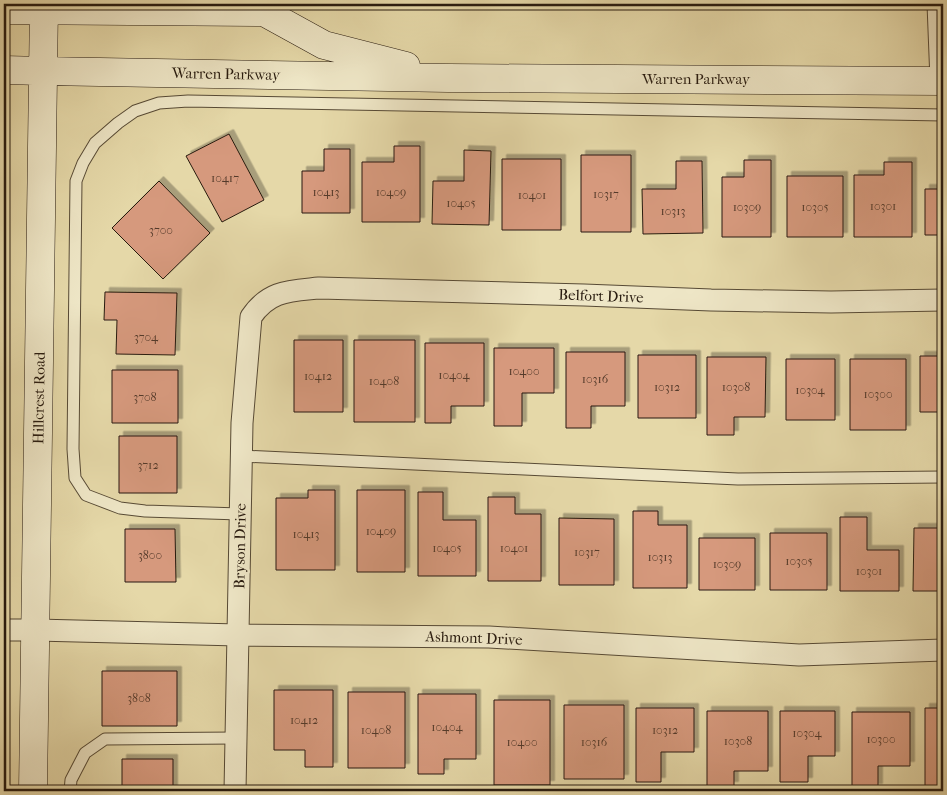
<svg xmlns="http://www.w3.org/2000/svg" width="947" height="795" font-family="'IM FELL French Canon',serif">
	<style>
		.building { fill: #d6997d; stroke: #281b0f; filter: url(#shadow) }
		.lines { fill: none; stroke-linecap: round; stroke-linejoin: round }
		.service-casing { stroke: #574a35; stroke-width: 13 }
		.minor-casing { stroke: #574a35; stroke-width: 23 }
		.secondary-casing { stroke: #281b0f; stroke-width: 29 }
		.service { stroke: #eee6c6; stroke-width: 11 }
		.minor { stroke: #eee6c6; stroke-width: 21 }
		.secondary { stroke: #eee6c6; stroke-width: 28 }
		.labels { text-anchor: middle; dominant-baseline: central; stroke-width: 5; stroke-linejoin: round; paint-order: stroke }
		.number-label { font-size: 12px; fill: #543a2a }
		.street-label { font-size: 15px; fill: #281b0f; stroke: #eee6c6 }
	</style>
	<defs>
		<filter id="shadow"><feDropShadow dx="4.5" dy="-4.5" stdDeviation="0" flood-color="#0004"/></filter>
	</defs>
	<rect width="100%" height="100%" fill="#e5d8a8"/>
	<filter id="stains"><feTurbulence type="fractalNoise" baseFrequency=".004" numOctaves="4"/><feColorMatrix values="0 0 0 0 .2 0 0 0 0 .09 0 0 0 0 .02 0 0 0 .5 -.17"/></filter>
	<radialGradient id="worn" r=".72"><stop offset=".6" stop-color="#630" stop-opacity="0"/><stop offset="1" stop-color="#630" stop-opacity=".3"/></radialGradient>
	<path class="building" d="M229 134 264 200 222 222 186 156Z
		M394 146H420V222H362V162H394Z
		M324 149H350V213H302V171H324Z
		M464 150 491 151 489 225 432 224 433 181H464Z
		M581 155H631V232H581Z
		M502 159H561V230H502Z
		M744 160H771V237H722V177H744Z
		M676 161H702L703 233 643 234 642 189H676Z
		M884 162H912V237H854V175H884Z
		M787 176H843V237H787Z
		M159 181 210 233 163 279 112 228Z
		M925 189H943V235H925Z
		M105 292 177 293 175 355 116 354 117 320H104Z
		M294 340H343V412H294Z
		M354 340H415V422H354Z
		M425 343H484V406H451V423H425Z
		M494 348H554V393H522V426H494Z
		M566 352H625V406H591V428H566Z
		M638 355H696V418H638Z
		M920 356H943V430H938V412H920Z
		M707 357H766L765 417H734V435H707Z
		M786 359H835V420H786Z
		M850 359H906V430H850Z
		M112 370H178V423H112Z
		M119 436H177V493H119Z
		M308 490H335V570H276V498H308Z
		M357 490H405V572H357Z
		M418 492H443V520H476V576H418Z
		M488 497H515V514H541V581H488Z
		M633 511H658V525H687V588H633Z
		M943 514V591H913L914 528H943Z
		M840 517H867V550H899V591H840Z
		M559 518 614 519V585H559Z
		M125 529H175L176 582H125Z
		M770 533H827V590H770Z
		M699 538H755V590H699Z
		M102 671H177V726H102Z
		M274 690H333V767H305V750H274Z
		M348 692H405V768H348Z
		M418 694H476V759H444V774H418Z
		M494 700H550V785H494Z
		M564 705H624V779H564Z
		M636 708H694V752H661V782H636Z
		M925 708H943V787H925Z
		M707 711H768V771H734V786H707Z
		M780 711H835V756H808V782H780Z
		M852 712H910V766H878V788H852Z
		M122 759H173V791H122Z"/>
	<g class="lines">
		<defs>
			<path id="service" d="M933 4 936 81
				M241 456 738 479 943 477
				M240 514 145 511 120 508 86 495 75 478 73 449 76 181 83 163 95 143 118 123 135 111 159 103 188 101 943 115
				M70 791 71 780 85 753 105 739 236 738"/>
			<path id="minor" d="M4 630H36L238 635 489 637 799 655 943 650
				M235 791 242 423 251 317C269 290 290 291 319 288L584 295 711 300 831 302 943 300"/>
			<path id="secondary" d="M4 10 264 12 324 45 406 66
				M4 70 43 71 448 78 943 81
				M33 791 44 4"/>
		</defs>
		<use href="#service" class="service-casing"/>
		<use href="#minor" class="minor-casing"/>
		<use href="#secondary" class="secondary-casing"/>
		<use href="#service" class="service"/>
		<use href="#minor" class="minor"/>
		<use href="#secondary" class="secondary"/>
	</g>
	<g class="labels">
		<g class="number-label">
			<text x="225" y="178">10417</text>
			<text x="326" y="192">10413</text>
			<text x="391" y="192">10409</text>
			<text x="606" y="194">10317</text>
			<text x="532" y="195">10401</text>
			<text x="461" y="203">10405</text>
			<text x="883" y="206">10301</text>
			<text x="747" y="207">10309</text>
			<text x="815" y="207">10305</text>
			<text x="673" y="211">10313</text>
			<text x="161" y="230">3700</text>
			<text x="146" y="337">3704</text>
			<text x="524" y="371">10400</text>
			<text x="454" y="375">10404</text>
			<text x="318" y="376">10412</text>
			<text x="595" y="379">10316</text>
			<text x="384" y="381">10408</text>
			<text x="667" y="387">10312</text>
			<text x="736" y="387">10308</text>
			<text x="810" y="390">10304</text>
			<text x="878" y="394">10300</text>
			<text x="145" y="397">3708</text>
			<text x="148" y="465">3712</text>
			<text x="381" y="531">10409</text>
			<text x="306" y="534">10413</text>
			<text x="447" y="548">10405</text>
			<text x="514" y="548">10401</text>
			<text x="587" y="552">10317</text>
			<text x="150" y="555">3800</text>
			<text x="660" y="557">10313</text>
			<text x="799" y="561">10305</text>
			<text x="727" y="564">10309</text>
			<text x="869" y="571">10301</text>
			<text x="139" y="698">3808</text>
			<text x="304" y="720">10412</text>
			<text x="447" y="727">10404</text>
			<text x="376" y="730">10408</text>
			<text x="665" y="730">10312</text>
			<text x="807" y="733">10304</text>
			<text x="881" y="739">10300</text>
			<text x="738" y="741">10308</text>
			<text x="522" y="742">10400</text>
			<text x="594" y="742">10316</text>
		</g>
		<g class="street-label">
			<text transform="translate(226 74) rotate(1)">Warren Parkway</text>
			<text x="696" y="79">Warren Parkway</text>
			<text transform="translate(601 296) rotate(2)">Belfort Drive</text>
			<text transform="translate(39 398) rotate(-89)">Hillcrest Road</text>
			<text transform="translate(240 546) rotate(-89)">Bryson Drive</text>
			<text transform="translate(474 638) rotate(2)">Ashmont Drive</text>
		</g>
	</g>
	<rect width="947" height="795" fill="none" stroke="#e5d8a8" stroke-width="20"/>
	<rect x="5" y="5" width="937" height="785" fill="none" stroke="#281b0f" stroke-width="2.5"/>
	<rect x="10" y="10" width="927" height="775" fill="none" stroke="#281b0f"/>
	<rect width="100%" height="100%" filter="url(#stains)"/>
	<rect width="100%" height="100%" fill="url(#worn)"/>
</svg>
